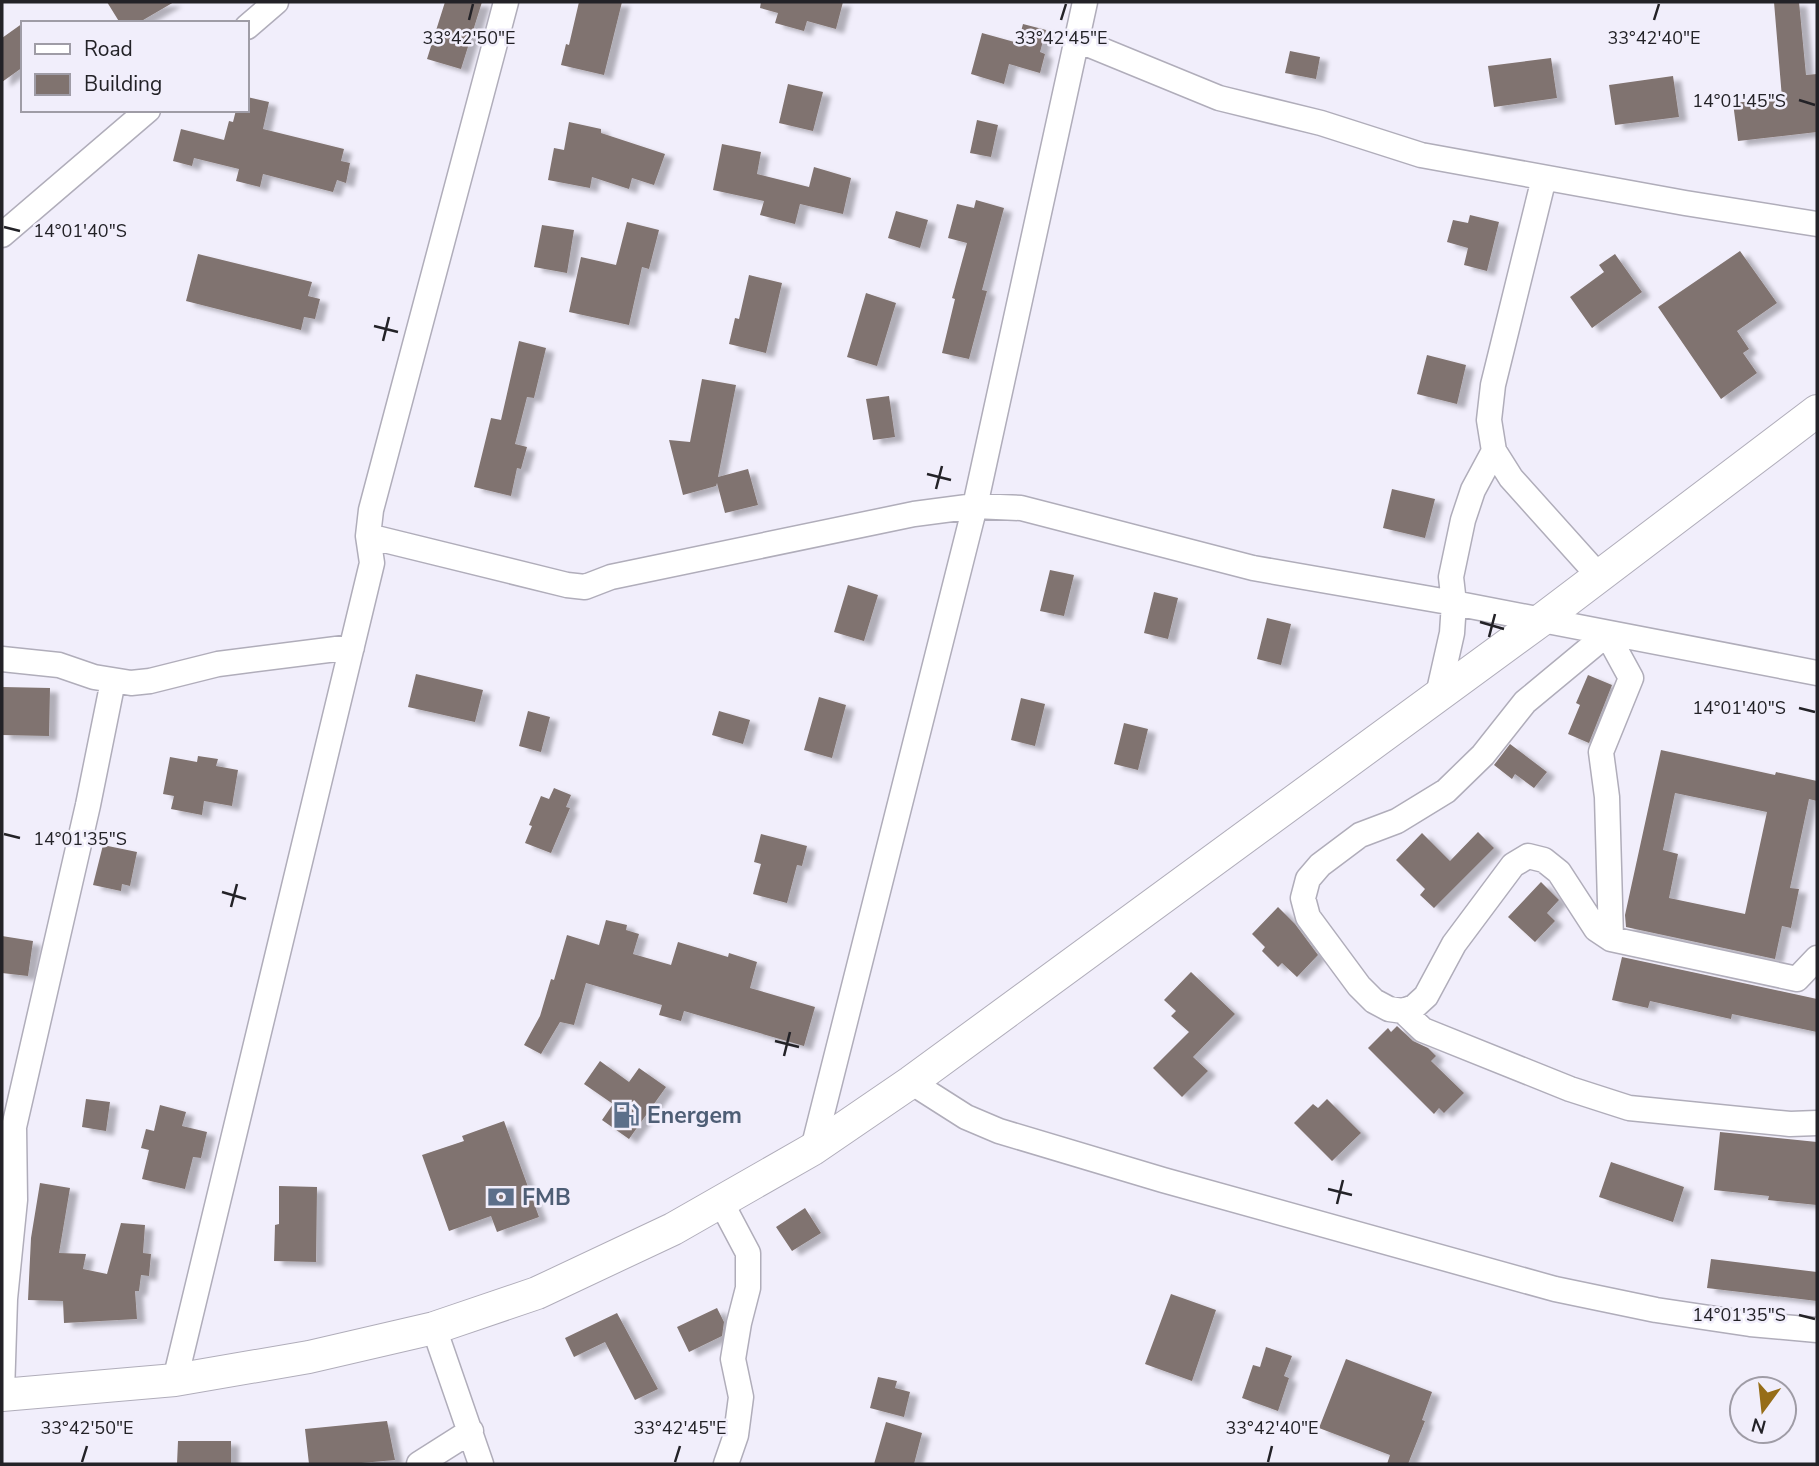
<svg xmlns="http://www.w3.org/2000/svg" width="1819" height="1466" font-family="'Nunito Sans',sans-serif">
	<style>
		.building { fill: #80736f; fill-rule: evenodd; filter: url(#shadow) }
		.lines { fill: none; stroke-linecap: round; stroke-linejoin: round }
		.minor-casing { stroke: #b0adba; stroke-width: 27 }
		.major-casing { stroke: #b0adba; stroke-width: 34 }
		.minor { stroke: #fff; stroke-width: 24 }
		.major { stroke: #fff; stroke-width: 32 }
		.ticks { fill: none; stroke: #232227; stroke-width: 2.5 }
		.labels { text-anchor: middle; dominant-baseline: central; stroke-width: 5; stroke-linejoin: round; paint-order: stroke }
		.service-label { font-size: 23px; font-weight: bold; fill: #4e5e75; stroke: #f1eefb; text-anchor: start }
		.ticks-label { font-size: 18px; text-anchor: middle; fill: #232227; stroke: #f1eefb; stroke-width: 5; stroke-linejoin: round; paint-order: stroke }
	</style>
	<defs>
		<filter id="shadow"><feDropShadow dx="8" dy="4.5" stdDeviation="2" flood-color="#0004"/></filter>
	</defs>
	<rect width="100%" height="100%" fill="#f1eefb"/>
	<path class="building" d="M107 2H174L138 23H120Z
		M445 2H482L461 69 427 59Z
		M579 2H622L604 75 561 65 566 44 569 45Z
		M761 2H843L836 29 807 21 804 31 775 23 778 13 760 8Z
		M1774 2H1799L1806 75 1817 74V132L1738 141 1733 103 1782 98Z
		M23 23V67L2 82V38Z
		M1023 24 1046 30 1040 52 1045 54 1040 73 1009 64 1004 84 971 74 982 33 1018 43Z
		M1290 51 1320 57 1316 79 1285 73Z
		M1551 58 1557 98 1494 107 1488 66Z
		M1673 76 1679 117 1615 125 1609 85Z
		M788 84 823 92 813 131 779 123Z
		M247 97 269 102 263 129 344 149 341 161 350 163 346 183 337 180 333 192 263 174 260 187 236 181 239 169 194 158 192 166 173 161 181 129 224 140 229 121 233 122 236 110H247Z
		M977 120 998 125 991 157 970 153Z
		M569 122 601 129V133L665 154 654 185 632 178 629 189 592 177 590 188 548 180 554 148 564 150Z
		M722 144 761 152 757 174 809 187 814 167 851 178 843 214 800 204 795 224 760 215 764 201 713 190Z
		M976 200 1004 208 982 290 987 291 969 359 942 353 955 299 952 298 967 243 948 238 957 204 974 208Z
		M896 211 928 220 920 248 888 238Z
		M1470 215 1499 222 1487 271 1464 265 1468 248 1447 242 1453 220 1468 223Z
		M627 222 659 230 649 269 642 267 629 325 569 312 581 257 616 265Z
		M542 225 574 230 567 273 534 267Z
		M1740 251 1777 303 1737 331 1749 349 1743 353 1757 373 1721 399 1658 307Z
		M198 254 312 282 308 296 320 299 315 319 304 317 301 330 186 301Z
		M1615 254 1642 292 1592 328 1570 297 1604 272 1599 265Z
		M749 275 782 283 766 353 729 344 735 318 739 319Z
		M866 293 896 303 877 366 847 357Z
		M519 341 546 348 534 398 527 397 515 444 527 447 521 469 517 468 511 496 474 487 491 418 501 420Z
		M1427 355 1466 365 1457 404 1417 394Z
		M702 379 736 385 718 477 748 469 758 505 725 513 717 483 716 486 683 495 669 440 690 442Z
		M889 396 895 437 873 440 866 399Z
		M1392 489 1435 499 1425 538 1383 528Z
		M1050 570 1074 575 1064 616 1040 611Z
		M848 585 878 595 864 641 834 632Z
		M1154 592 1178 598 1168 639 1144 633Z
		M1267 618 1291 624 1281 665 1257 659Z
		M416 674 483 690 475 722 408 707Z
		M1588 675 1612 685 1589 743 1568 734 1580 705 1576 703Z
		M2 687 50 688 49 736 2 735Z
		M819 697 846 705 832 758 804 750Z
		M1021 698 1045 704 1035 746 1011 740Z
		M528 711 550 717 541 752 519 746Z
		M719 711 750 720 743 744 712 735Z
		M1124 723 1148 729 1138 770 1114 764Z
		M1510 744 1547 772 1534 788 1515 774 1512 779 1494 765Z
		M1661 750 1775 775 1776 772 1817 781V801L1809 799 1790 888 1799 889 1791 928 1782 926 1775 959 1626 927 1625 915ZM1675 793 1767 812 1745 914 1669 898 1678 854 1663 850Z
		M198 756 218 759 216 766 238 770 232 806 204 801 202 815 171 809 174 796 163 794 170 757 197 762Z
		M554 788 571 795 566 807 570 808 551 853 525 843 532 826 529 825 541 796 549 799Z
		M1478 832 1494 848 1434 908 1420 895 1425 889 1396 860 1422 833 1450 861Z
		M761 834 807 846 802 866 797 865 787 903 753 894 761 864 754 862Z
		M103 845 137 852 130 886 122 884 121 891 93 885Z
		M1541 882 1559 900 1547 913 1555 921 1535 942 1508 917Z
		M1278 907 1295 924 1318 955 1297 977 1282 963 1278 967 1262 951 1265 947 1252 934Z
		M606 920 627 925 626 930 639 934 633 954 671 965 678 942 728 957 729 953 757 962 750 988 815 1007 804 1046 684 1011 681 1021 659 1015 662 1005 586 983 574 1025 560 1022 541 1054 524 1045 540 1016 551 979 554 980 567 935 599 945Z
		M2 936 33 941 28 976 2 973Z
		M1622 957 1817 999V1032L1732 1014 1731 1019 1650 1001 1648 1008 1612 1000Z
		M1191 972 1235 1014 1193 1057 1208 1071 1182 1097 1153 1068 1189 1032 1171 1016 1176 1011 1164 1000Z
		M1397 1026 1413 1041 1428 1048 1436 1056 1431 1061 1464 1093 1444 1113 1439 1108 1434 1114 1368 1048 1388 1028 1391 1032Z
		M600 1061 629 1082 639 1068 666 1087 629 1139 602 1120 613 1104 584 1084Z
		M86 1099 110 1102 106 1131 82 1127Z
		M1327 1099 1361 1133 1332 1161 1294 1123 1313 1104 1318 1108Z
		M160 1105 186 1112 182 1126 207 1132 201 1158 193 1157 185 1189 142 1179 149 1150 141 1148 146 1129 154 1131Z
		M504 1121 539 1217 497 1232 491 1216 449 1231 422 1155 464 1141 462 1136Z
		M1720 1132 1817 1142V1205L1768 1200 1769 1196 1714 1190Z
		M1611 1162 1684 1187 1673 1222 1599 1197Z
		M40 1183 70 1188 59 1253 86 1254 83 1269 107 1274 121 1223 145 1225 143 1253 151 1254 149 1276 141 1275 139 1291H135L137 1319 64 1323 63 1301 28 1300 31 1238Z
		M279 1186 317 1187 316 1262 274 1261 275 1225 279 1224Z
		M805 1208 821 1233 792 1251 776 1227Z
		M1711 1259 1817 1272V1301L1707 1288Z
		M1171 1294 1216 1310 1192 1381 1145 1364Z
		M717 1308 724 1322 722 1336 689 1352 677 1327Z
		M617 1313 658 1389 635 1400 605 1342 574 1357 565 1338Z
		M1266 1347 1292 1356 1284 1376 1289 1378 1278 1411 1242 1398 1253 1365 1260 1367Z
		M1346 1359 1432 1392 1422 1420 1425 1421 1408 1464H1387L1390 1455 1319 1428Z
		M878 1377 897 1381 895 1388 910 1392 904 1417 870 1408Z
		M387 1421 395 1460 350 1464H309L305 1429Z
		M886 1422 922 1433 914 1464H874Z
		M178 1441H231V1464H177Z"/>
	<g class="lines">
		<defs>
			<path id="minor" d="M247 27 276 2
				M1075 39 1219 98 1321 123 1421 155 1685 203 1817 224
				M1544 178 1493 385 1489 420 1494 451 1511 478 1599 576
				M2 235 148 110
				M368 536 567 585 585 587 611 577 914 514 975 506 1021 508 1253 568 1454 603 1817 673
				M2 659 59 665 94 677 131 683 150 681 218 664 352 647
				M1438 695 1452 633 1454 603 1451 577 1463 520 1473 490 1494 451
				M1611 939 1607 797 1601 752 1631 678 1607 634 1525 702 1483 755 1446 791 1397 821 1360 835 1320 865 1308 879 1303 898 1308 917 1359 986 1374 1001 1389 1009 1403 1011 1414 1007 1426 996 1454 944 1513 865 1528 856 1544 860 1559 872 1596 929 1611 939 1797 979 1817 958
				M1403 1011 1423 1030 1570 1089 1629 1108 1790 1124 1817 1123
				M911 1082 966 1117 999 1131 1163 1180 1555 1289 1656 1310 1750 1324 1817 1330
				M813 1149 975 506 1085 2
				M721 1202 748 1253V1288L739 1323 733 1359 741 1397 736 1435 726 1464
				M434 1328 481 1464
				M175 1380 372 563 368 536 371 510 506 2
				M2 1393 5 1299 15 1200 14 1127 88 805 113 681
				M419 1464 471 1431"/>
			<path id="major" d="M2 1395 175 1380 309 1357 434 1328 537 1293 673 1229 813 1149 911 1082 1540 621 1817 411"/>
		</defs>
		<use href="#minor" class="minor-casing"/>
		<use href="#major" class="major-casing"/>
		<use href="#minor" class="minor"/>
		<use href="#major" class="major"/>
	</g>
	<path class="ticks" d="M469 20 473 4M1061 20 1066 4M1654 20 1659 4M1799 100 1815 105M4 227 20 231M374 326 398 332M383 341 389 317M927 474 951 480M936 489 942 466M1480 622 1504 629M1489 637 1495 614M1799 708 1815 712M4 834 20 838M222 892 246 899M231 907 237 884M775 1041 799 1047M784 1056 790 1032M1328 1189 1352 1195M1337 1204 1343 1180M1799 1315 1815 1319M82 1462 87 1446M675 1462 680 1446M1268 1462 1272 1446"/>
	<defs>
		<symbol id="fuel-bare" viewBox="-9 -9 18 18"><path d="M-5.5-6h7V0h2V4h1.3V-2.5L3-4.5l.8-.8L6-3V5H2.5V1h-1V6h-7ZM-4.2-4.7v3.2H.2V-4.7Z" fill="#5c6f8a" stroke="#f1eefb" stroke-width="2.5" paint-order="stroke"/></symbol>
		<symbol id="bank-bare" viewBox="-9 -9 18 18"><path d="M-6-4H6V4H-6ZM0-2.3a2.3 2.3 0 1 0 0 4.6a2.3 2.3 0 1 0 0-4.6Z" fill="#5c6f8a" stroke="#f1eefb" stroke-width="2.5" paint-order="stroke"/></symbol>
	</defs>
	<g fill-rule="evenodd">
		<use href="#fuel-bare" x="607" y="1096" width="38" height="38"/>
		<use href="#bank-bare" x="482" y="1178" width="38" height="38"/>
	</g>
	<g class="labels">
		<g class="service-label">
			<text x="647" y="1115">Energem</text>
			<text x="522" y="1197">FMB</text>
		</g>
	</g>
	<g class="ticks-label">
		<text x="469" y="44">33°42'50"E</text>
		<text x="1061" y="44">33°42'45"E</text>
		<text x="1654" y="44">33°42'40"E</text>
		<text x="1739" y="107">14°01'45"S</text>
		<text x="80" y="237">14°01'40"S</text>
		<text x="1739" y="714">14°01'40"S</text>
		<text x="80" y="845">14°01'35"S</text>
		<text x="1739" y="1321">14°01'35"S</text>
		<text x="87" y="1434">33°42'50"E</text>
		<text x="680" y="1434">33°42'45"E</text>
		<text x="1272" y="1434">33°42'40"E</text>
	</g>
	<rect width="1819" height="1466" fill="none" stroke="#232227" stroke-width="7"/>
	<rect x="21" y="21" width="228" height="91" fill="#f1eefb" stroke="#9f9ca6" stroke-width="2"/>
	<rect x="35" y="44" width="35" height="10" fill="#ffffff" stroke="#9f9ca6" stroke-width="2"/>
	<text x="84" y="56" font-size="21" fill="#232227">Road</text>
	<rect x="35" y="74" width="35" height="21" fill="#80736f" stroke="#9f9ca6" stroke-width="2"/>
	<text x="84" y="91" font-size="21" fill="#232227">Building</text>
	<g transform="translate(1763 1410) rotate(195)"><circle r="33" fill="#f1eefb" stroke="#9f9ca6" stroke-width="2"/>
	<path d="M0-5L12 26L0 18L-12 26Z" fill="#966d18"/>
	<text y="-10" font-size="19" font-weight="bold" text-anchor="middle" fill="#232227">N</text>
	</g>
</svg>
